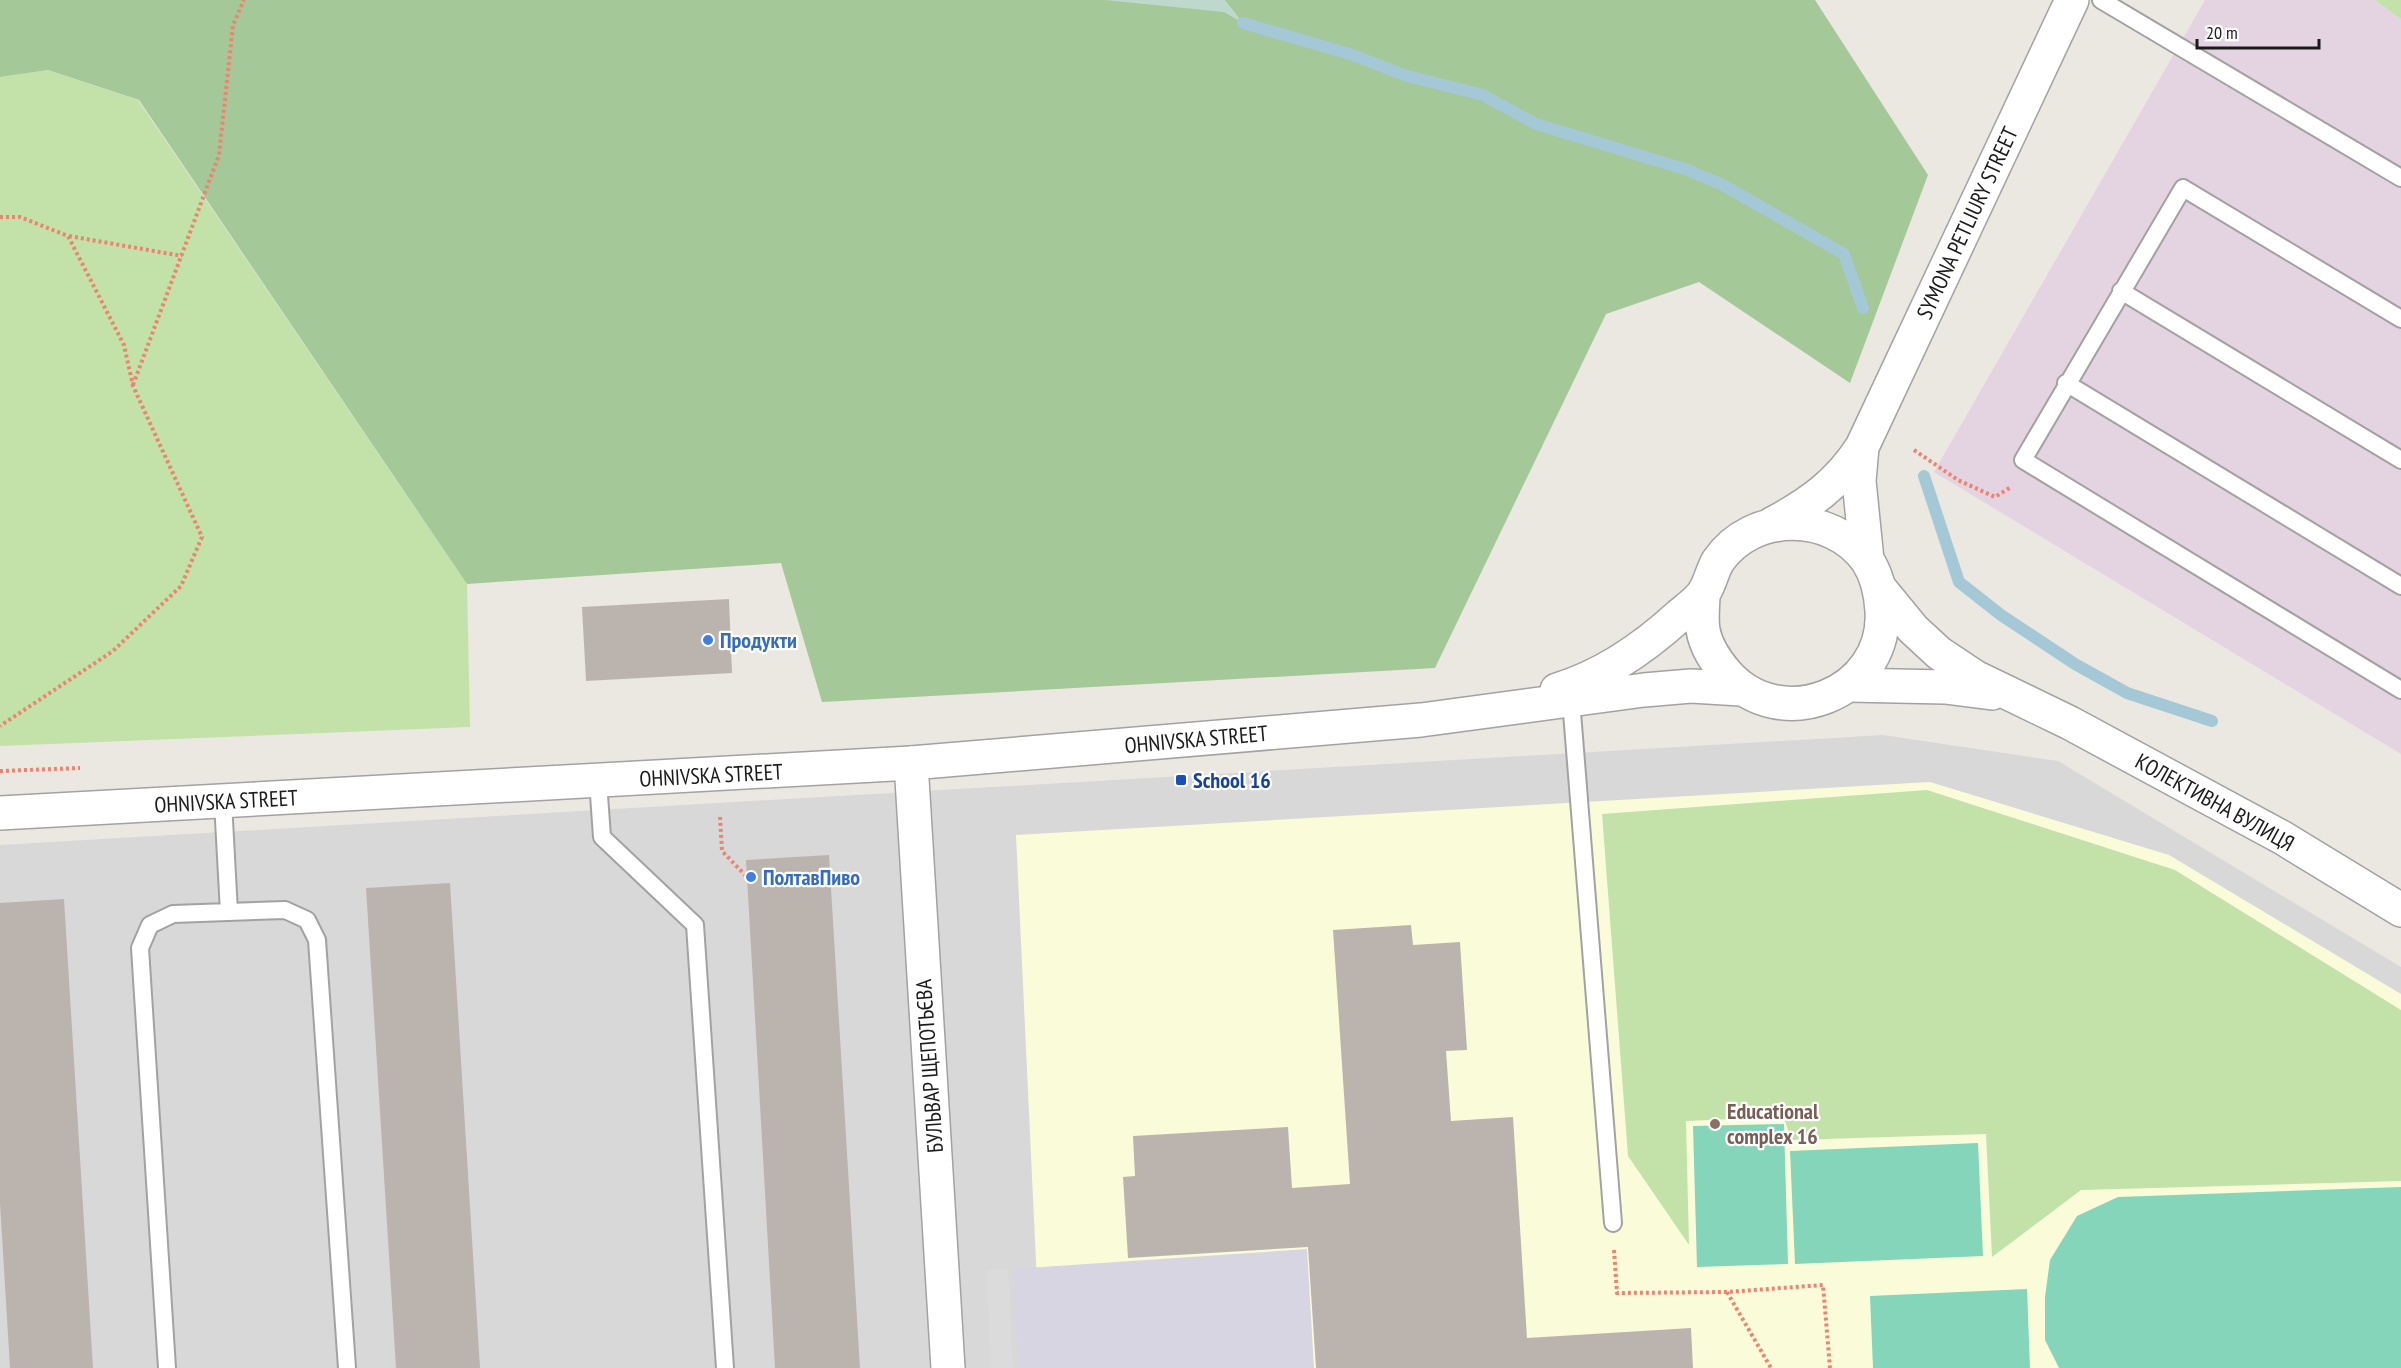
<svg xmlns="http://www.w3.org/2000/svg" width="2401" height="1368" font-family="'PT Sans Narrow',sans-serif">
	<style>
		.residential { fill: #d9d8d8 }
		.industrial { fill: #e4d3e0 }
		.education { fill: #fafcd9 }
		.grass { fill: #c3e2aa }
		.forest { fill: #a4c898 }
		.wetland { fill: #bfd8ce }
		.pitch { fill: #84d5ba }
		.parking { fill: #dbdbdb }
		.plaza { fill: #d6d5e1 }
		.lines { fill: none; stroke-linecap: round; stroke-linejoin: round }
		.stream { stroke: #a4c8d6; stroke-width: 12 }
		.building { fill: #bbb4ae }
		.service-casing { stroke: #a2a2a2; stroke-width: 20 }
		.minor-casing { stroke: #a2a2a2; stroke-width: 36 }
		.tertiary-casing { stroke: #a2a2a2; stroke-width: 36 }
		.path { stroke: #ed8370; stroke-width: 4; stroke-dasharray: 3 3; stroke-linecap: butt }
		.service { stroke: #fff; stroke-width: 16 }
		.minor { stroke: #fff; stroke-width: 33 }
		.tertiary { stroke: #fff; stroke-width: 33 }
		.shop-dot { fill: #3f7fe0; stroke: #fff; stroke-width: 2 }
		.transit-dot { fill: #1a4fb4; stroke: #fff; stroke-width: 2 }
		.education-dot { fill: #8d6e63; stroke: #fff; stroke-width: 2 }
		.labels { text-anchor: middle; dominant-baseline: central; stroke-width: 4.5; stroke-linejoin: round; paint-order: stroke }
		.street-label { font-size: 22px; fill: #1b1b1b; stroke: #fff }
		.shop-label { font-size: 22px; font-weight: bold; fill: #366cbe; stroke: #fff; text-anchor: start }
		.transit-label { font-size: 22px; font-weight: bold; fill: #164399; stroke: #fff; text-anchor: start }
		.education-label { font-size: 22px; font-weight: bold; fill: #785e54; stroke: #fff; text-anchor: start }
	</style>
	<rect width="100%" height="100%" fill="#ebe8e1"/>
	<path class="residential" d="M1883 735 2058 761 2401 967V1368H0V845Z"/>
	<path class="industrial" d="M2205 0H2375L2401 19V754L1934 472Z"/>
	<path class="education" d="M1930 782 2169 855 2401 994V1368H1041L1016 835Z"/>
	<path class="grass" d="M2375 0H2401V19Z
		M48 70 138 100 467 584 470 727 0 746V77Z
		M1927 790 2175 870 2401 1010V1181L2081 1190 1992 1257 1986 1134 1791 1140 1784 1117 1686 1121 1689 1245 1628 1156 1602 814Z"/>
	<path class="forest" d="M0 0H1815L1928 175 1850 383 1699 282 1606 314 1435 668 822 702 781 563 467 584 139 100 48 70 0 77Z"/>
	<path class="wetland" d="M1105 0H1225L1243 23 1224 12Z"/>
	<path class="pitch" d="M1784 1124 1788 1264 1697 1267 1693 1126Z
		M1978 1143 1983 1256 1795 1264 1790 1151Z
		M2401 1187V1368H2059L2045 1340V1297L2050 1260 2077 1216 2118 1197Z
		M2027 1289 2030 1368H1873L1870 1296Z"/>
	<path class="parking" d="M1008 1269 1013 1368H991L986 1270Z"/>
	<path class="plaza" d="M1307 1249 1314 1368H1018L1013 1269Z"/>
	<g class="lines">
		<path class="stream" d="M1243 23 1350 54 1407 76 1483 95 1536 124 1685 169 1723 185 1844 254 1863 308
			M1924 476 1959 582 2001 615 2075 664 2127 693 2212 721"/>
	</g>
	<path class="building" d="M729 599 732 673 586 681 582 607Z
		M829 855 860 1368H775L746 860Z
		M450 883 480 1368H396L366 888Z
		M64 899 93 1368H10L0 1203V903Z
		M1411 925 1413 945 1460 942 1467 1050 1446 1051 1451 1121 1513 1117 1527 1338 1691 1328 1693 1368H1316L1308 1247 1128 1258 1123 1177 1135 1176 1133 1136 1288 1127 1292 1188 1350 1184 1333 930Z"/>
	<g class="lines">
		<defs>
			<path id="service" d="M2101 0 2401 178
				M2121 291 2401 460
				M2401 319 2183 188 2023 460 2401 690
				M2066 383 2401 586
				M1571 700 1613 1223
				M598 781 602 837 695 925 725 1368
				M223 802 229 912
				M167 1368 140 948 150 925 173 914 285 910 307 920 317 940 347 1368"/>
			<path id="minor" d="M1881 590 1913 629 1939 653 1975 677 2070 723 2283 838 2401 910
				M1849 685 1945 687 1992 693
				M911 763 948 1368"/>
			<path id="tertiary" d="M1862 447 1859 481 1867 560
				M1772 524C1810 504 1839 483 1862 447L2072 0
				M1557 690C1604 676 1644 648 1680 615 1687 609 1697 602 1703 594 1710 584 1712 571 1718 561 1752 511 1832 511 1867 560 1877 575 1881 593 1882 611 1887 694 1780 736 1726 673 1715 660 1706 647 1703 630 1701 619 1703 605 1703 594
				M0 813 911 763 1421 720 1644 690 1691 686 1741 689"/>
		</defs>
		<use href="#service" class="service-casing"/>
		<use href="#minor" class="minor-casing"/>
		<use href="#tertiary" class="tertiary-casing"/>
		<path class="path" d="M0 217H20L68 236 124 345 133 386 202 537 181 586 113 651 0 726
			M69 236 182 256
			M133 385 219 155 233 25 244 0
			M1914 450 1958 480 1995 497 2011 487
			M0 771 80 768
			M720 817 722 851 747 877
			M1614 1250 1617 1293 1727 1292 1823 1285 1830 1368
			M1727 1292 1771 1368"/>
		<use href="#service" class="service"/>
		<use href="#minor" class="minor"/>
		<use href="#tertiary" class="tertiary"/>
	</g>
	<g class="shop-dot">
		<circle cx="708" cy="640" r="6"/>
		<circle cx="751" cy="877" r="6"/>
	</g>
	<rect class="transit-dot" x="1175" y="774" width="12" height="12" rx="3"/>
	<circle class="education-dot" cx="1715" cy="1124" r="6"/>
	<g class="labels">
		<g class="street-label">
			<text transform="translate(1967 223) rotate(-65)">SYMONA PETLIURY STREET</text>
			<text transform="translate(1196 739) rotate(-5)">OHNIVSKA STREET</text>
			<text transform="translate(711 775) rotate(-3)">OHNIVSKA STREET</text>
			<text transform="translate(226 801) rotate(-3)">OHNIVSKA STREET</text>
			<text transform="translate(2215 802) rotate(29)">КОЛЕКТИВНА ВУЛИЦЯ</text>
			<text transform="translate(929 1066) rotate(-94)">БУЛЬВАР ЩЕПОТЬЄВА</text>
		</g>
		<g class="shop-label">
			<text x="720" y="640">Продукти</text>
			<text x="763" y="877">ПолтавПиво</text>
		</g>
		<g class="transit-label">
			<text x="1193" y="780">School 16</text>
		</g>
		<g class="education-label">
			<text x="1727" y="1111">Educational<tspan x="1727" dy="25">complex 16</tspan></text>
		</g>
	</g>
	<path d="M2197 39v9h122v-9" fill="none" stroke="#1b1b1b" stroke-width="3"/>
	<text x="2206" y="39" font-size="18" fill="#1b1b1b" stroke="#ffffff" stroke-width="4.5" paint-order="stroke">20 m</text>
</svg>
